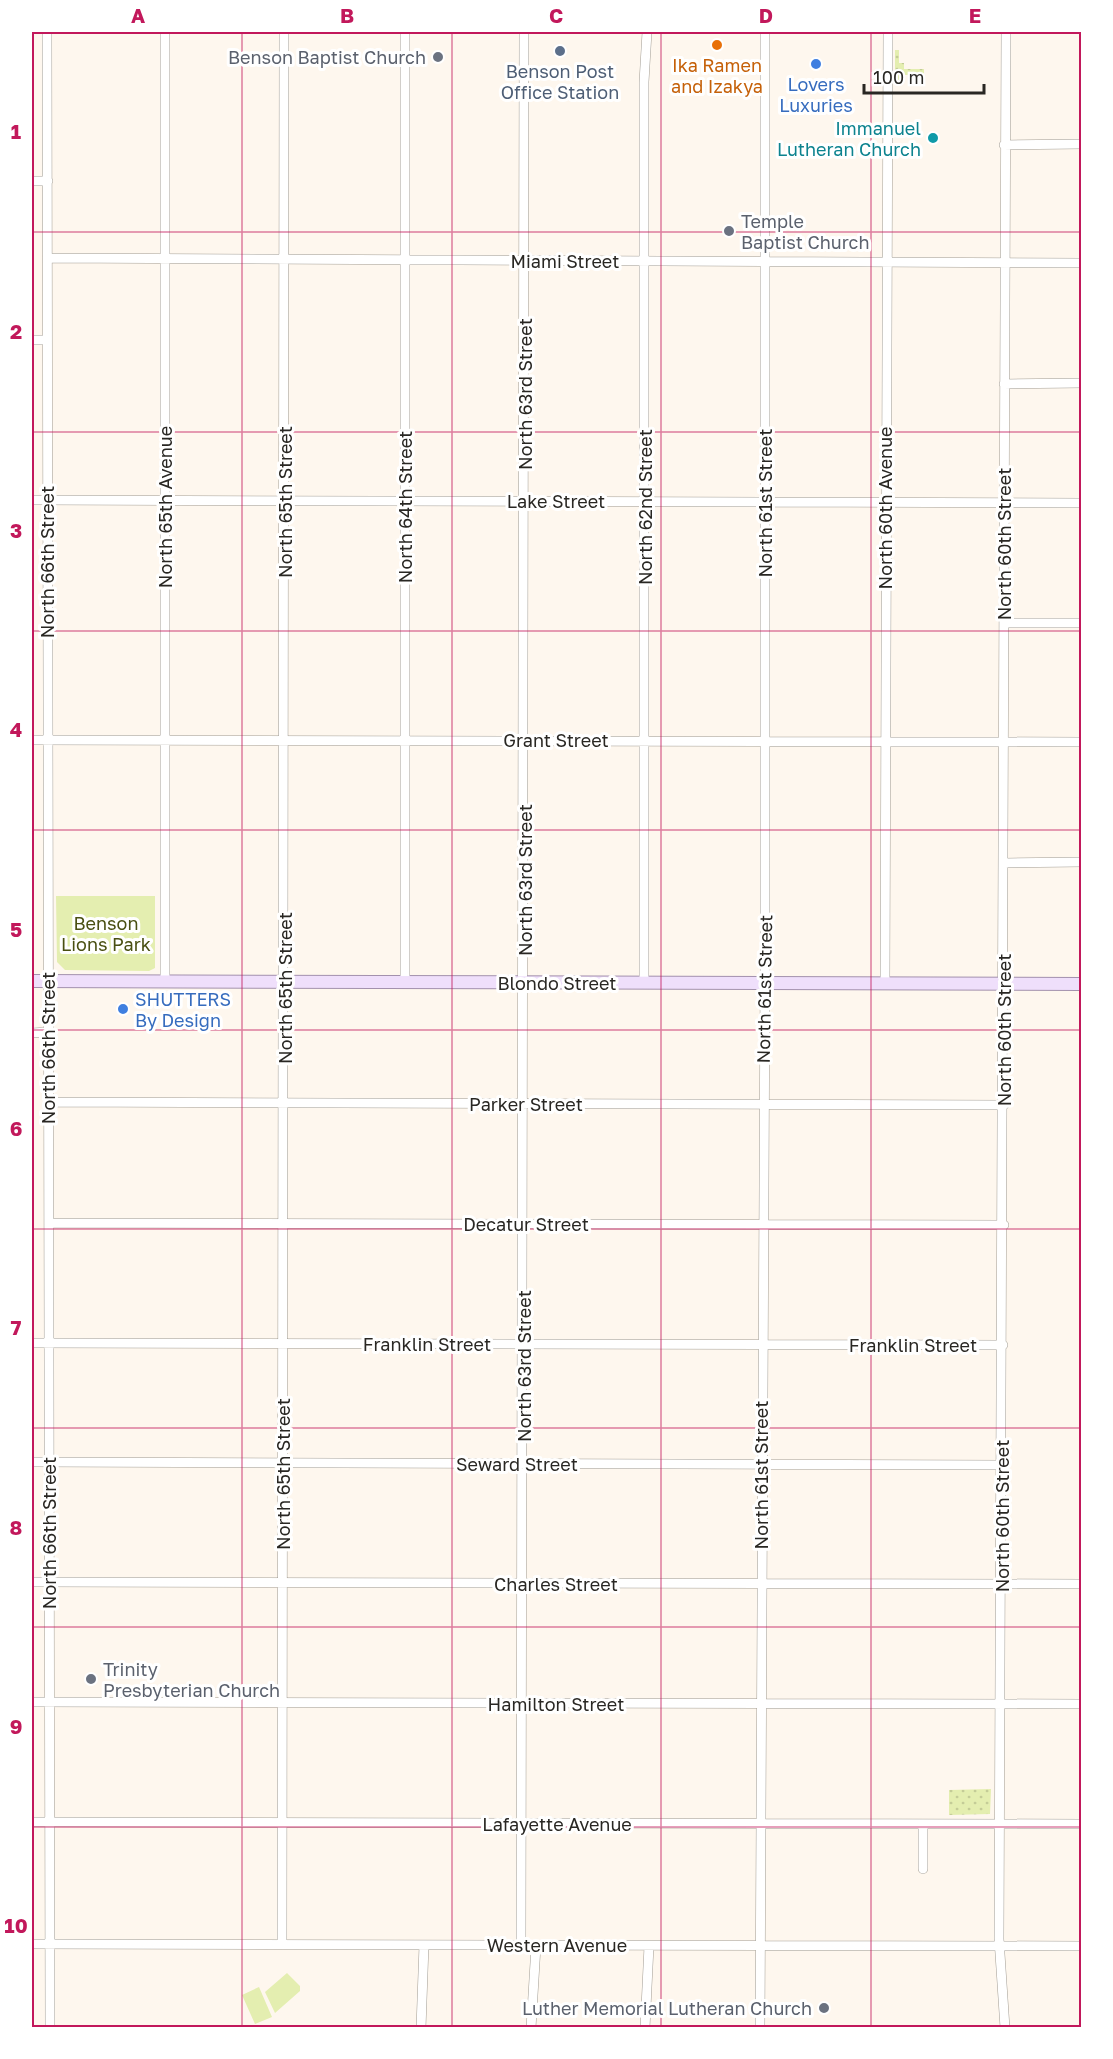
<svg xmlns="http://www.w3.org/2000/svg" width="1113" height="2059" font-family="'Golos Text',sans-serif">
	<style>
		.grass { fill: url(#grass-dots) }
		.park { fill: #e4eeb0 }
		.lines { fill: none; stroke-linecap: round; stroke-linejoin: round }
		.minor-casing { stroke: #a29d94; stroke-width: 10 }
		.major-casing { stroke: #a391ad; stroke-width: 14 }
		.minor { stroke: #fff; stroke-width: 9 }
		.major { stroke: #efdffb; stroke-width: 12 }
		.grid { fill: none; stroke: #c2185b; stroke-width: 1.5; stroke-opacity: 0.55 }
		.food-dot { fill: #e8710a; stroke: #fff; stroke-width: 2 }
		.service-dot { fill: #5c6f8a; stroke: #fff; stroke-width: 2 }
		.worship-dot { fill: #6b7280; stroke: #fff; stroke-width: 2 }
		.shop-dot { fill: #3f7fe0; stroke: #fff; stroke-width: 2 }
		.culture-dot { fill: #0f9aa8; stroke: #fff; stroke-width: 2 }
		.labels { text-anchor: middle; dominant-baseline: central; stroke-width: 6; stroke-linejoin: round; paint-order: stroke }
		.worship-label { font-size: 18px; fill: #5b616d; stroke: #fff; text-anchor: end }
		.food-label { font-size: 18px; fill: #c56008; stroke: #fff }
		.service-label { font-size: 18px; fill: #4e5e75; stroke: #fff }
		.shop-label { font-size: 18px; fill: #366cbe; stroke: #fff }
		.culture-label { font-size: 18px; fill: #0d838f; stroke: #fff; text-anchor: end }
		.street-label { font-size: 18px; fill: #292723; stroke: #fff }
		.park-label { font-size: 18px; fill: #494f12; stroke: #fff }
		.neatline { fill: none; stroke: #c2185b; stroke-width: 2 }
		.grid-label { font-size: 20px; text-anchor: middle; font-weight: bold; fill: #c2185b }
	</style>
	<defs>
		<pattern id="grass-dots" width="8" height="8" patternUnits="userSpaceOnUse" patternTransform="scale(1.5)"><rect width="8" height="8" fill="#e4eeb0"/><path d="M2 2h.1M6 6h.1" fill="none" stroke="#c4cc97" stroke-width="1.8" stroke-linecap="round"/></pattern>
	</defs>
	<rect width="100%" height="100%" fill="#fef7ee"/>
	<path class="grass" d="M895 50H899V63H904V69H924V75H902L901 80H895Z
		M991 1789 990 1814 949 1815V1790Z"/>
	<path class="park" d="M56 896H155V968L149 971 65 970 57 962Z
		M287 1973 300 1986V1991L275 2013 265 1992Z
		M259 1987 272 2017 255 2024 242 1995Z"/>
	<g class="lines">
		<defs>
			<path id="minor" d="M47 32 50 2028
				M405 32V983
				M1004 145 1082 144
				M32 181H48
				M48 258 1082 263
				M32 340H47
				M1004 384 1082 383
				M32 500 1082 503
				M1004 623H1082
				M32 740 1082 742
				M1004 863 1082 862
				M165 982V32
				M644 983V82L647 32
				M885 984 888 32
				M32 1033 48 1032
				M49 1102 1004 1105
				M49 1223 1004 1225
				M32 1343 1003 1345
				M32 1462 1002 1465
				M32 1582 1082 1584
				M32 1702 1082 1704
				M32 1822 1082 1824
				M923 1825V1869
				M32 1944 1082 1946
				M282 1944 284 32
				M521 1945 524 32
				M421 2028 424 1945
				M531 2028 536 1946
				M645 2028 649 1946
				M760 2028 765 975V32
				M1005 2028 999 1939 1006 32"/>
			<path id="major" d="M32 981 1082 984"/>
		</defs>
		<use href="#minor" class="minor-casing"/>
		<use href="#major" class="major-casing"/>
		<use href="#minor" class="minor"/>
		<use href="#major" class="major"/>
	</g>
	<path class="grid" d="M242 32V2028M452 32V2028M661 32V2028M871 32V2028M32 232H1082M32 432H1082M32 631H1082M32 830H1082M32 1030H1082M32 1229H1082M32 1428H1082M32 1627H1082M32 1827H1082"/>
	<circle class="food-dot" cx="717" cy="45" r="6"/>
	<circle class="service-dot" cx="560" cy="51" r="6"/>
	<g class="worship-dot">
		<circle cx="438" cy="57" r="6"/>
		<circle cx="729" cy="231" r="6"/>
		<circle cx="91" cy="1679" r="6"/>
		<circle cx="824" cy="2008" r="6"/>
	</g>
	<g class="shop-dot">
		<circle cx="816" cy="64" r="6"/>
		<circle cx="123" cy="1009" r="6"/>
	</g>
	<circle class="culture-dot" cx="933" cy="138" r="6"/>
	<g class="labels">
		<g class="worship-label">
			<text x="426" y="57">Benson Baptist Church</text>
			<text x="741" y="221" text-anchor="start">Temple<tspan x="741" dy="21">Baptist Church</tspan></text>
			<text x="103" y="1669" text-anchor="start">Trinity<tspan x="103" dy="21">Presbyterian Church</tspan></text>
			<text x="812" y="2008">Luther Memorial Lutheran Church</text>
		</g>
		<g class="food-label">
			<text x="717" y="65">Ika Ramen<tspan x="717" dy="21">and Izakya</tspan></text>
		</g>
		<g class="service-label">
			<text x="560" y="71">Benson Post<tspan x="560" dy="21">Office Station</tspan></text>
		</g>
		<g class="shop-label">
			<text x="816" y="84">Lovers<tspan x="816" dy="21">Luxuries</tspan></text>
			<text x="135" y="999" text-anchor="start">SHUTTERS<tspan x="135" dy="21">By Design</tspan></text>
		</g>
		<g class="culture-label">
			<text x="921" y="128">Immanuel<tspan x="921" dy="21">Lutheran Church</tspan></text>
		</g>
		<g class="street-label">
			<text x="565" y="261">Miami Street</text>
			<text transform="translate(525 394) rotate(-90)">North 63rd Street</text>
			<text x="556" y="501">Lake Street</text>
			<text transform="translate(285 502) rotate(-90)">North 65th Street</text>
			<text transform="translate(765 503) rotate(-90)">North 61st Street</text>
			<text transform="translate(165 507) rotate(-90)">North 65th Avenue</text>
			<text transform="translate(405 507) rotate(-90)">North 64th Street</text>
			<text transform="translate(645 507) rotate(-90)">North 62nd Street</text>
			<text transform="translate(885 508) rotate(-90)">North 60th Avenue</text>
			<text transform="translate(1004 544) rotate(-90)">North 60th Street</text>
			<text transform="translate(47 562) rotate(-90)">North 66th Street</text>
			<text x="556" y="740">Grant Street</text>
			<text transform="translate(525 880) rotate(-90)">North 63rd Street</text>
			<text x="557" y="983">Blondo Street</text>
			<text transform="translate(285 988) rotate(-90)">North 65th Street</text>
			<text transform="translate(764 989) rotate(-89)">North 61st Street</text>
			<text transform="translate(1004 1030) rotate(-90)">North 60th Street</text>
			<text transform="translate(48 1048) rotate(-90)">North 66th Street</text>
			<text x="526" y="1104">Parker Street</text>
			<text x="526" y="1224">Decatur Street</text>
			<text x="427" y="1344">Franklin Street</text>
			<text x="913" y="1345">Franklin Street</text>
			<text transform="translate(524 1366) rotate(-90)">North 63rd Street</text>
			<text x="517" y="1464">Seward Street</text>
			<text transform="translate(283 1474) rotate(-90)">North 65th Street</text>
			<text transform="translate(761 1475) rotate(-90)">North 61st Street</text>
			<text transform="translate(1002 1516) rotate(-90)">North 60th Street</text>
			<text transform="translate(49 1533) rotate(-90)">North 66th Street</text>
			<text x="556" y="1584">Charles Street</text>
			<text x="556" y="1704">Hamilton Street</text>
			<text x="557" y="1824">Lafayette Avenue</text>
			<text x="557" y="1945">Western Avenue</text>
		</g>
		<g class="park-label">
			<text x="106" y="923">Benson<tspan x="106" dy="21">Lions Park</tspan></text>
		</g>
	</g>
	<rect width="1113" height="2059" fill="none" stroke="#ffffff" stroke-width="66"/>
	<path d="M864 84v9h120v-9" fill="none" stroke="#292723" stroke-width="3"/>
	<text x="873" y="84" font-size="18" fill="#292723" stroke="#ffffff" stroke-width="4.5" paint-order="stroke">100 m</text>
	<rect x="33" y="33" width="1047" height="1993" class="neatline"/>
	<g class="grid-label">
		<text x="138" y="23">A</text>
		<text x="347" y="23">B</text>
		<text x="556" y="23">C</text>
		<text x="766" y="23">D</text>
		<text x="975" y="23">E</text>
		<text x="16" y="139">1</text>
		<text x="16" y="339">2</text>
		<text x="16" y="538">3</text>
		<text x="16" y="737">4</text>
		<text x="16" y="937">5</text>
		<text x="16" y="1136">6</text>
		<text x="16" y="1335">7</text>
		<text x="16" y="1535">8</text>
		<text x="16" y="1734">9</text>
		<text x="16" y="1933">10</text>
	</g>
</svg>
